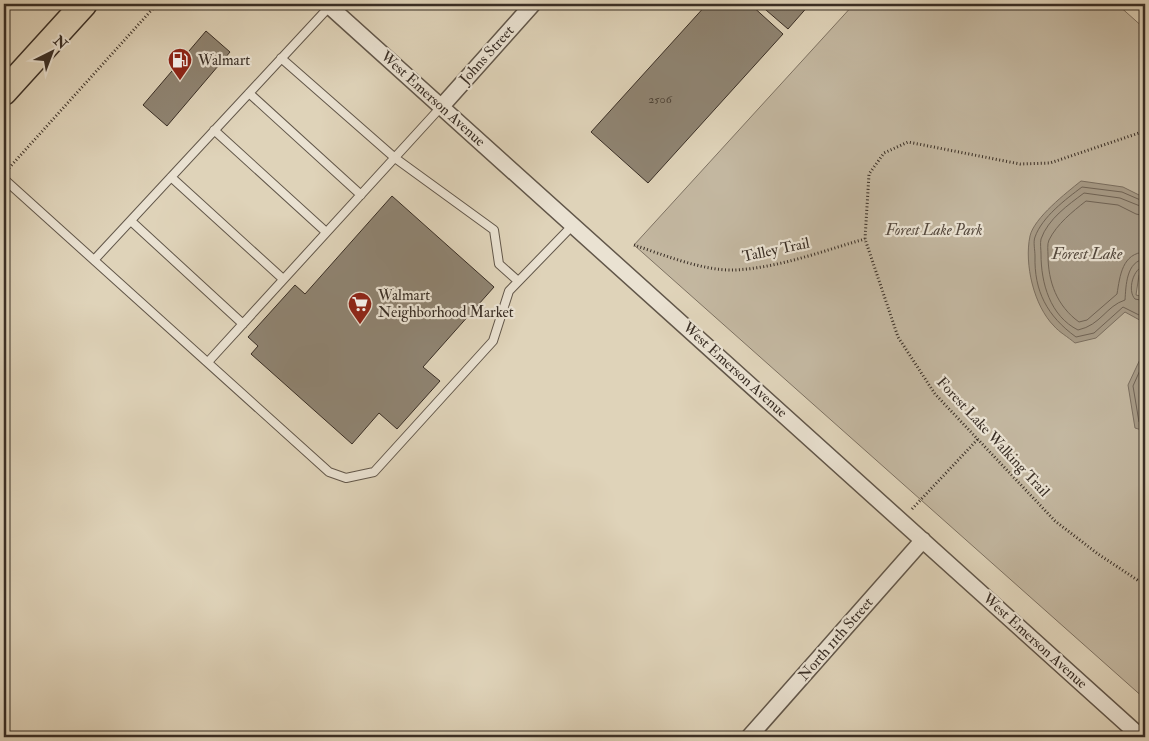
<svg xmlns="http://www.w3.org/2000/svg" width="1149" height="741" font-family="'IM FELL Double Pica',serif">
	<style>
		.green { fill: #c3b7a0; stroke: #7e7262 }
		.water { fill: #a79b87; stroke: #7b6f60 }
		.lines { fill: none; stroke-linecap: round; stroke-linejoin: round }
		.shore { stroke: #706456; stroke-width: 1 }
		.building { fill: #8f8472; stroke: #392e25 }
		.lane-casing { stroke: #62574a; stroke-width: 10 }
		.street-casing { stroke: #62574a; stroke-width: 18 }
		.primary-casing { stroke: #392e25; stroke-width: 28 }
		.path { stroke: #392e25; stroke-width: 3; stroke-dasharray: 1 2.5; stroke-linecap: butt }
		.lane { stroke: #eae2d2; stroke-width: 8 }
		.street { stroke: #eae2d2; stroke-width: 15 }
		.primary { stroke: #dfd3b9; stroke-width: 25 }
		.labels { text-anchor: middle; dominant-baseline: central; stroke-width: 4.5; stroke-linejoin: round; paint-order: stroke }
		.number-label { font-size: 12px; fill: #4e4438 }
		.street-label { font-size: 15px; fill: #392e25; stroke: #eae2d2 }
		.poi-label { font-size: 15px; fill: #392e25; stroke: #eae2d2; text-anchor: start }
		.park-label { font-size: 15px; font-style: italic; fill: #55493e; stroke: #eae2d2 }
		.water-label { font-size: 16px; font-style: italic; fill: #54493e; stroke: #eae2d2 }
	</style>
	<rect width="100%" height="100%" fill="#dfd3b9"/>
	<filter id="stains"><feTurbulence type="fractalNoise" baseFrequency=".004" numOctaves="4"/><feColorMatrix values="0 0 0 0 .2 0 0 0 0 .09 0 0 0 0 .02 0 0 0 .5 -.17"/></filter>
	<radialGradient id="worn" r=".72"><stop offset=".6" stop-color="#630" stop-opacity="0"/><stop offset="1" stop-color="#630" stop-opacity=".3"/></radialGradient>
	<path class="green" d="M854 4H1117L1145 29V699L634 245Z"/>
	<path class="water" d="M1081 181 1123 187 1145 198V268L1139 275 1136 295 1145 297V431L1135 428 1128 385 1143 353 1145 323 1125 312 1096 338 1075 343C1068 337 1059 332 1054 326 1034 306 1024 264 1030 236 1034 218 1066 193 1081 181Z"/>
	<g class="lines">
		<path class="shore" d="M1145 202 1122 192 1082 187C1066 199 1042 217 1035 237 1033 242 1035 250 1035 256 1034 291 1047 316 1076 337L1094 333 1123 307 1145 318
			M1145 208 1120 198 1084 193C1068 205 1048 219 1041 239 1040 243 1041 250 1041 254 1041 283 1050 316 1078 330 1101 325 1106 306 1125 300 1126 286 1126 261 1145 259
			M1145 216 1136 214 1118 205 1086 201C1072 212 1057 224 1049 240 1047 244 1048 251 1048 255 1048 282 1057 306 1079 322L1087 320 1117 294C1120 276 1122 253 1145 252
			M1145 266C1133 267 1127 291 1135 299L1145 301
			M1145 359 1133 386 1139 422 1145 426"/>
	</g>
	<path class="building" d="M707 4H750L783 34 648 183 591 132Z
		M759 4H810L788 29Z
		M206 31 230 52 167 126 143 105Z
		M392 196 494 287 423 367 440 381 397 429 379 413 352 444 251 354 258 346 248 337 295 285 305 294Z"/>
	<g class="lines">
		<defs>
			<path id="lane" d="M281 58 395 158 494 230 499 264 518 281
				M249 93 361 195
				M214 130 326 232
				M171 177 283 279
				M4 179 329 472 346 478 374 472 493 341 509 291 573 225
				M131 221 243 324
				M95 259 330 6
				M208 362 441 107"/>
			<path id="street" d="M327 4 1141 737
				M441 107 533 4
				M749 737 923 540"/>
			<path id="primary" d="M4 92 84 4"/>
		</defs>
		<use href="#lane" class="lane-casing"/>
		<use href="#street" class="street-casing"/>
		<use href="#primary" class="primary-casing"/>
		<path class="path" d="M1145 131 1050 163 1020 164 908 142 884 153 869 174 865 239 898 337 935 394 1055 521 1098 554 1145 585
			M9 168 157 4
			M634 245C664 255 703 271 734 270 779 268 822 251 865 239
			M912 509 978 439"/>
		<use href="#lane" class="lane"/>
		<use href="#street" class="street"/>
		<use href="#primary" class="primary"/>
	</g>
	<defs>
		<symbol id="fuel-pin" viewBox="-11 -11 22 30"><path d="M0 17L-7.5 6A9.5 9.5 0 1 1 7.5 6Z" fill="#8f2418" stroke="#eae2d2"/><path d="M-5.5-6h7V0h2V4h1.3V-2.5L3-4.5l.8-.8L6-3V5H2.5V1h-1V6h-7ZM-4.2-4.7v3.2H.2V-4.7Z" fill="#fff"/></symbol>
		<symbol id="supermarket-pin" viewBox="-11 -11 22 30"><path d="M0 17L-7.5 6A9.5 9.5 0 1 1 7.5 6Z" fill="#8f2418" stroke="#eae2d2"/><path d="M-6-5.5h2.5l.6 2H6L4.5 2H-2.5L-4.4-4H-6ZM-1.5 3.2a1.3 1.3 0 1 0 .1 0ZM3 3.2a1.3 1.3 0 1 0 .1 0Z" fill="#fff"/></symbol>
	</defs>
	<g fill-rule="evenodd">
		<use href="#fuel-pin" x="166" y="46" width="28" height="38"/>
		<use href="#supermarket-pin" x="346" y="290" width="28" height="38"/>
	</g>
	<g class="labels">
		<g class="number-label">
			<text x="660" y="99">2506</text>
		</g>
		<g class="street-label">
			<text transform="translate(487 55) rotate(-48)">Johns Street</text>
			<text transform="translate(433 99) rotate(42)">West Emerson Avenue</text>
			<text transform="translate(776 250) rotate(-12)">Talley Trail</text>
			<text transform="translate(735 370) rotate(42)">West Emerson Avenue</text>
			<text transform="translate(993 437) rotate(47)">Forest Lake Walking Trail</text>
			<text transform="translate(836 639) rotate(-49)">North 11th Street</text>
			<text transform="translate(1035 641) rotate(42)">West Emerson Avenue</text>
		</g>
		<g class="poi-label">
			<text x="198" y="60">Walmart</text>
			<text x="378" y="295">Walmart<tspan x="378" dy="17">Neighborhood Market</tspan></text>
		</g>
		<g class="park-label">
			<text x="934" y="230">Forest Lake Park</text>
		</g>
		<g class="water-label">
			<text x="1087" y="254">Forest Lake</text>
		</g>
	</g>
	<rect width="1149" height="741" fill="none" stroke="#dfd3b9" stroke-width="20"/>
	<rect x="5" y="5" width="1139" height="731" fill="none" stroke="#392e25" stroke-width="2.5"/>
	<rect x="10" y="10" width="1129" height="721" fill="none" stroke="#392e25"/>
	<g transform="translate(52 52) rotate(42)" stroke="#eae2d2" stroke-width="4" paint-order="stroke">
	<path d="M0-4L9 19L0 12L-9 19Z" fill="#392e25"/>
	<text y="-8" font-size="14" font-weight="bold" text-anchor="middle" fill="#392e25">N</text>
	</g>
	<rect width="100%" height="100%" filter="url(#stains)"/>
	<rect width="100%" height="100%" fill="url(#worn)"/>
</svg>
